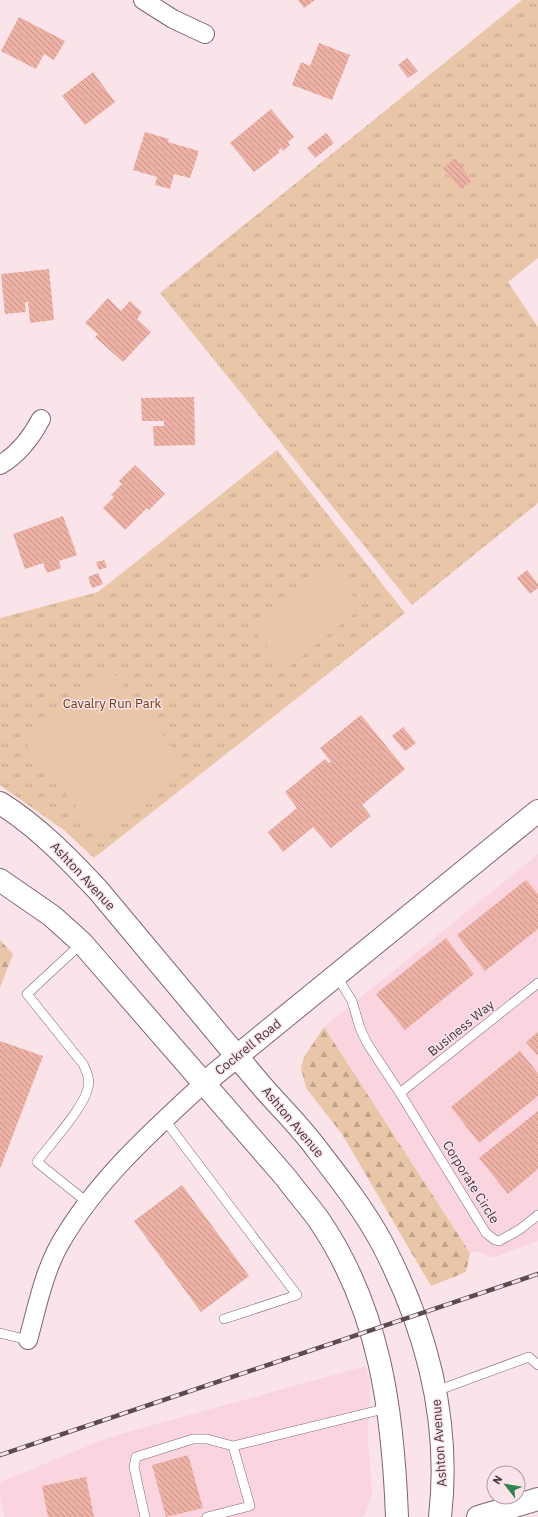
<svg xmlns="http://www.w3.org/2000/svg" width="538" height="1517" font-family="'IBM Plex Sans',sans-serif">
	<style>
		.built { fill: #fad5df }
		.grass { fill: url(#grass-tufts); fill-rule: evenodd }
		.forest { fill: url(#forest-firs) }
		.pitch { fill: #e9c6a8 }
		.building { fill: url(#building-back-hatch) }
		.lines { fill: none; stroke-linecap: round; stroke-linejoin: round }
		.service-casing { stroke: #7f666d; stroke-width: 10 }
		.minor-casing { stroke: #7f666d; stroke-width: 20 }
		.tertiary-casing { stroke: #7f666d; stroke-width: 24 }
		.secondary-casing { stroke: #7f666d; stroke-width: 24 }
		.service { stroke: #fff; stroke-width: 9 }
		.minor { stroke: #fff; stroke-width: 18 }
		.tertiary { stroke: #fff; stroke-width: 22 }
		.secondary { stroke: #fff; stroke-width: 22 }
		.rail-casing { stroke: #594b4f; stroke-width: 4.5 }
		.rail { stroke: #fbe3ea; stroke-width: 3; stroke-dasharray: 9; stroke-linecap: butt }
		.labels { text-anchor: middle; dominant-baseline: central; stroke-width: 3; stroke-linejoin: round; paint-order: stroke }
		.park-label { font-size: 13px; fill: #6c4115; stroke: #fbe3ea }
		.street-label { font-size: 13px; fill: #423639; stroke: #fbe3ea }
	</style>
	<defs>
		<pattern id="grass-tufts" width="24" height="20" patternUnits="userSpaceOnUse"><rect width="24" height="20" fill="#e9c6a8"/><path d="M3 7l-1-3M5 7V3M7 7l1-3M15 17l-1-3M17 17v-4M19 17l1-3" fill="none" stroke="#bea28a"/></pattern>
		<pattern id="forest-firs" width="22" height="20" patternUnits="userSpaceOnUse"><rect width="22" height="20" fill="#e9c6a8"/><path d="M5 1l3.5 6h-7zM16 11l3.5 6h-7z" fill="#bea28a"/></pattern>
		<pattern id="building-back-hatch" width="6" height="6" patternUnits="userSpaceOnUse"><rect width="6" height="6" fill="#edb1a5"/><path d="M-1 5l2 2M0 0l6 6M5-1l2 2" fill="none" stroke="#c29187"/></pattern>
	</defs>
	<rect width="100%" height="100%" fill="#fbe3ea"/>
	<path class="built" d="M538 854V1241L493 1258 478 1251 470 1253 324 1027Z
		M366 1366 370 1381 368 1440 372 1492 367 1510 363 1517H4L0 1496V1482L110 1437Z"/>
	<path class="grass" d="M522 0H538V258L508 282 538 327V503L412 605 160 293ZM455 159 472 181 461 190 443 168Z
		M277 450 405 613 94 858 65 831 0 785V618L98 592Z"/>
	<path class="forest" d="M0 940 13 954 0 988Z
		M324 1027 470 1253 466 1272 431 1286 342 1134 306 1088 301 1068 304 1057Z"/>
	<path class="pitch" d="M329 566 362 607 286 669 253 629Z
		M111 670 188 768 101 838 23 740Z"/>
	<path class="building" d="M298 0H315L304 8Z
		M19 17 65 41 54 60 44 54 36 69 1 51Z
		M319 43 350 55 332 100 292 85 301 62 310 66Z
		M407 58 418 71 408 78 398 65Z
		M93 72 115 102 85 125 62 96Z
		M271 109 294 137 288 142 290 145 283 151 281 148 278 151 279 153 254 172 230 143Z
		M145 132 169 139 168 142 199 151 190 178 174 174 170 189 155 185 157 177 133 170Z
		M326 133 334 143 315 158 307 148Z
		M455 158 472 181 461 190 443 168Z
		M49 269 54 320 30 323 28 302H25L26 312 5 314 1 274Z
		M108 298 121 311 130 301 142 312 137 319 151 332 123 362 95 337 98 334 85 323Z
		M194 397 195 445 154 446 153 426H164V421H142L141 398Z
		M135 465 165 494 149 510 147 508 125 530 103 508 114 497 111 495 122 484 119 481Z
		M63 516 77 555 59 561 61 568 47 573 43 563 25 569 13 534Z
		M104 560 107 567 99 570 96 562Z
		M527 570 538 584V588L530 594 517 578Z
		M98 573 103 584 92 588 88 577Z
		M361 715 405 769 362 805 371 816 331 848 313 827 283 852 268 832 297 808 285 792 325 759 329 763 331 762 320 748Z
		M403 727 416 743 405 751 392 736Z
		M526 880 538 894V929L485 971 457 935Z
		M446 938 474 974 405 1030 376 994Z
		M538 1032V1056L526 1042Z
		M0 1041 43 1056 0 1169Z
		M520 1051 538 1073V1096L479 1143 451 1107Z
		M538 1111V1169L508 1194 479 1158Z
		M182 1185 249 1276 201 1312 134 1221Z
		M188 1455 203 1508 166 1517 152 1465Z
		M86 1477 94 1517H48L42 1486Z"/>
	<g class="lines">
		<defs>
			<path id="service" d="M82 943 27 994 83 1064C87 1072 90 1079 88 1088 83 1109 51 1143 37 1162L88 1203
				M336 975 352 1001 360 1028 367 1043 400 1093 486 1233 495 1240 499 1241 519 1230 538 1215
				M400 1093 538 983
				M164 1119 297 1295 224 1319
				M0 1333 28 1340
				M436 1391 529 1357 538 1365
				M145 1517 134 1467 136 1457 193 1439H207L233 1446
				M207 1517 250 1506 233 1446 388 1408"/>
			<path id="minor" d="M143 0 173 19 205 34
				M0 465C19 454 31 438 41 419
				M28 1340C37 1307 44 1271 61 1242 97 1180 152 1131 204 1083"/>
			<path id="tertiary" d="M0 803C37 826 68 858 98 890 152 954 206 1019 260 1084 278 1105 299 1125 316 1148 340 1179 365 1211 383 1245 427 1330 451 1422 440 1517
				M0 880 52 916 82 943 287 1179C297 1193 309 1206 319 1220 380 1310 393 1411 397 1517
				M204 1083 538 811"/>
			<path id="secondary" d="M478 1517 538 1499"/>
		</defs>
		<use href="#service" class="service-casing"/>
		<use href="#minor" class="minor-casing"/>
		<use href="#tertiary" class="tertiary-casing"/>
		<use href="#secondary" class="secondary-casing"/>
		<use href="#service" class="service"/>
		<use href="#minor" class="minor"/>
		<use href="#tertiary" class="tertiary"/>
		<use href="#secondary" class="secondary"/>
		<defs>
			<path id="rail" d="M0 1455 538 1274"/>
		</defs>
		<use href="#rail" class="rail-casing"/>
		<use href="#rail" class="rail"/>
	</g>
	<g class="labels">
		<g class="park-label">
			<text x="112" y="703">Cavalry Run Park</text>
		</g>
		<g class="street-label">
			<text transform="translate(83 876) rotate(47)">Ashton Avenue</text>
			<text transform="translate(461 1028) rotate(-39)">Business Way</text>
			<text transform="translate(248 1047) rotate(-39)">Cockrell Road</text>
			<text transform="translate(293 1122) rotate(50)">Ashton Avenue</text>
			<text transform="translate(471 1182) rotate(58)">Corporate Circle</text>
			<text transform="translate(439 1443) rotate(-94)">Ashton Avenue</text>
		</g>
	</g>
	<g transform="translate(506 1485) rotate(301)"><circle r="19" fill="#fbe3ea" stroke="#b19ea3"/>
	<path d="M0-3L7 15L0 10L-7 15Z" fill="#318152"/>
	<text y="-6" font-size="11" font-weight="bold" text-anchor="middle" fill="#423639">N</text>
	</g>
</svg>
